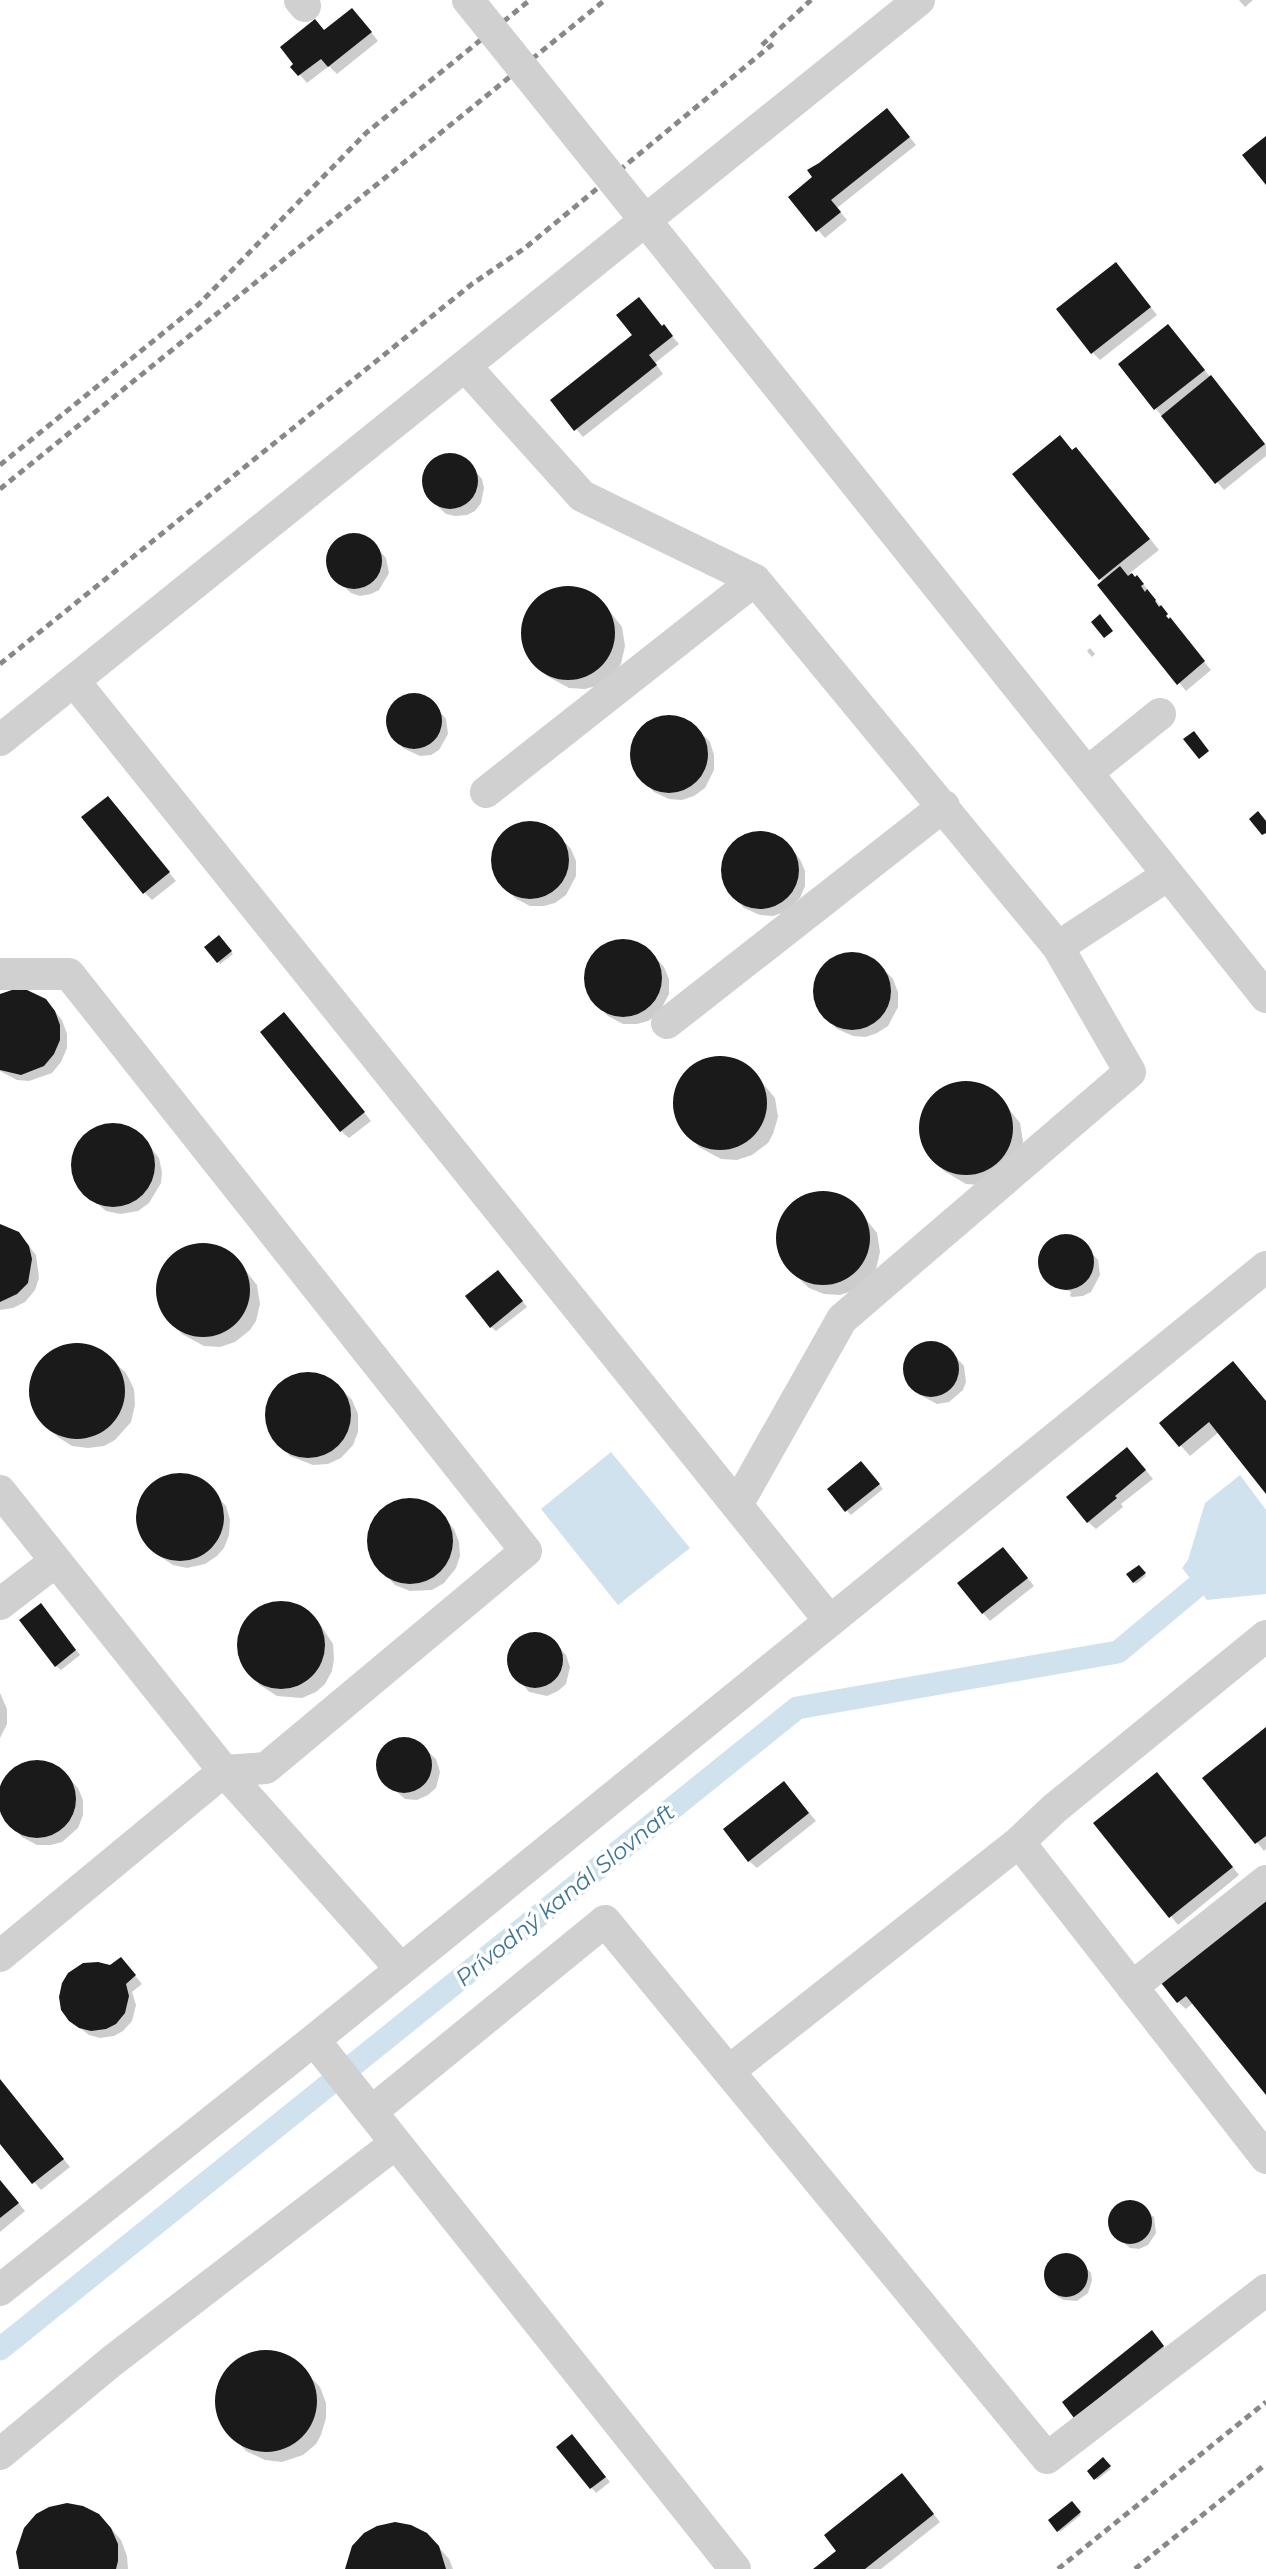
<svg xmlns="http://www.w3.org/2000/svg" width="1266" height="2569" font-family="Montserrat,sans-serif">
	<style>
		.water { fill: #cfe2ee }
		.shadow { fill: #0003 }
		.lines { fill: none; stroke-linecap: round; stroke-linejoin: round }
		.canal { stroke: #cfe2ee; stroke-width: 23 }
		.building { fill: #1a1a1a }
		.minor { stroke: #d0d0d0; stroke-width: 32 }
		.rail { stroke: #888; stroke-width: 5; stroke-dasharray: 7 5; stroke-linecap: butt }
		.minor-bridge { stroke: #d0d0d0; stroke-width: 32 }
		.labels { text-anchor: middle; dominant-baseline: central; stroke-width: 7; stroke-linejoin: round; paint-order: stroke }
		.water-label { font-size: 23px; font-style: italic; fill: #3f7597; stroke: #fff }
	</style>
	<rect width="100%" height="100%" fill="#fff"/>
	<path class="water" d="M611 1452 690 1548 618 1605 541 1509Z
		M1240 1475 1266 1510V1594L1207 1600 1182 1568 1188 1560 1205 1503Z"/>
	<path class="shadow" d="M1239 0H1253L1245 7Z
		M360 18 378 41 337 74 329 66 307 83 293 67 325 32Z
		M894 118 916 145 837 208 847 220 825 238 790 197Z
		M1123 272 1157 315 1100 360 1093 353Z
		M664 327 679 344 655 363 663 374 583 437 552 400Z
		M1175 334 1266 445V456L1224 490 1156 409Z
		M1060 437 1073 451 1086 459 1159 550 1130 573 1144 585 1162 608 1161 610 1211 670 1186 691 1099 585 1103 582 1100 579Z
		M440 457H459L467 462 482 479 484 488 481 503 475 511 467 515 455 516 446 514 431 500 423 484 428 467Z
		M345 536H364L371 541 386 558 389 573 379 590 371 594 360 596 351 593 335 579 328 563 332 546Z
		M562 587 579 588 600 599 622 627 625 646 621 664 615 672 600 685 585 689 569 688 547 676 536 665 524 647 522 632 525 616 534 602 551 590Z
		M1090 648 1095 654 1092 657 1087 651Z
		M413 695 431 701 446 719 448 734 439 750 431 755 420 756 403 748 395 739 387 723 392 707 405 696Z
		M673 716 693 724 710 742 714 755V770L705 788 694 796 682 800 669 799 654 792 636 774 631 759V746L636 735 644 725 660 717Z
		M116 806 176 881 152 900 145 893Z
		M521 823H534L554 831 571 849 576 861V876L566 895 555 903 544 906H530L515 898 498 880 492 866 493 853 497 842 505 832Z
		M751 833 772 834 783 840 800 859 805 871V886L800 898 785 912 773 916 760 915 744 908 727 890 722 875 723 862 727 851 735 841Z
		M219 937 233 954 220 964 207 947Z
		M627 940 647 948 664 967 669 979V994L659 1013 648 1021 637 1024H623L608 1016 591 998 586 983V970L590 960 598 950 614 941Z
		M856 953 876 961 893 979 898 992V1007L888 1026 877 1033 866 1037 853 1036 837 1029 820 1010 815 996V983L819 972 827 962 843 954Z
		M0 996 53 1009 62 1020 67 1034V1048L61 1062 52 1073 29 1081 17 1080 0 1071Z
		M292 1022 371 1121 349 1138 341 1131Z
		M715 1058 731 1059 752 1070 775 1098 778 1117 773 1134 768 1143 752 1155 737 1160 721 1159 699 1147 678 1121 675 1102 678 1087 686 1073 704 1061Z
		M960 1082 976 1083 998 1095 1020 1123 1023 1141 1018 1159 982 1185 966 1184 944 1171 923 1145 920 1127 923 1111 931 1098 949 1085Z
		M115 1125 129 1128 143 1138 159 1158 162 1172 161 1183 149 1203 138 1211 120 1214 106 1211 79 1188 73 1166 79 1144 86 1135 99 1127Z
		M817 1193 834 1194 855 1205 877 1233 880 1252 876 1269 855 1290 840 1295 824 1294 809 1288 791 1271 781 1256 777 1237 780 1222 789 1208 807 1195Z
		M0 1225 26 1242 36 1255 39 1278 35 1290 25 1302 13 1308 0 1310Z
		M1057 1238H1075L1083 1243 1098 1260 1100 1275 1091 1292 1083 1296 1072 1297 1054 1288 1070 1296 1071 1292 1047 1281 1039 1265 1044 1248Z
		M197 1245H214L235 1257 257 1285 260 1304 256 1321 250 1330 235 1342 220 1347 204 1346 182 1334 160 1308 157 1289 160 1274 169 1260 186 1248Z
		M503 1277 527 1307 496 1331 491 1327Z
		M931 1342 949 1349 964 1366 966 1382 963 1390 949 1402 937 1404 920 1395 912 1387 905 1371 909 1354 922 1344Z
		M68 1345H84L106 1354 126 1373 134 1389 135 1405 131 1422 115 1440 104 1446 88 1448 72 1446 58 1437 47 1426 33 1406 32 1381 40 1362 53 1351Z
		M308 1373 322 1375 335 1382 352 1400 358 1414V1432L353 1445 341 1458 328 1464 313 1465 290 1456 272 1437 268 1427 266 1413 268 1402 277 1386 289 1378Z
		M1266 1402V1491L1219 1432 1190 1456 1161 1423Z
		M1135 1457 1153 1479 1121 1504 1123 1507 1096 1529 1088 1522Z
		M866 1468 883 1489 851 1515 847 1511Z
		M179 1474 202 1481 226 1506 230 1520 229 1535 224 1548 217 1556 205 1564 187 1568 173 1565 158 1555 141 1535 137 1521 142 1498 148 1489 157 1481Z
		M413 1500 435 1508 454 1529 459 1542 460 1556 456 1568 444 1583 432 1590 410 1591 395 1585 375 1564 368 1550V1539L371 1524 385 1507 398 1501Z
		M1010 1556 1034 1586 990 1621 983 1613Z
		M1138 1567 1146 1576 1136 1584 1128 1575Z
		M278 1602 293 1604 309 1613 320 1624 333 1644 334 1659 332 1671 325 1684 316 1692 302 1698 277 1696 260 1685 241 1662 238 1644 240 1629 251 1614 264 1606Z
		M45 1610 80 1655 61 1670 56 1666Z
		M533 1634 551 1639 566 1655 570 1667 566 1684 558 1691 547 1696 529 1692 509 1667 508 1656 512 1645 522 1637Z
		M0 1693 7 1709V1724L0 1738Z
		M1266 1729V1849L1264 1851 1205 1778Z
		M403 1738 420 1744 436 1759 440 1772 436 1788 428 1795 417 1800 405 1799 382 1779 378 1760 382 1750 391 1742Z
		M41 1762 61 1770 78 1788 83 1800V1815L78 1828 62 1842 51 1845H37L22 1837 5 1819 0 1806V1791L4 1781 12 1771 28 1763Z
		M1165 1782 1239 1875 1178 1925 1096 1824Z
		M791 1791 816 1821 757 1868 749 1861Z
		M1266 1895V2092L1193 2003 1186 2009 1178 2002Z
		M111 1967H128L142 1984 132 1992 136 2005 132 2021 123 2031 114 2036 100 2038 89 2035 70 2020Z
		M0 2081 70 2167 41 2190 0 2141Z
		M0 2181 25 2211 0 2232Z
		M1136 2203 1154 2217 1156 2233 1148 2245 1139 2249 1130 2248 1113 2233 1110 2219 1113 2211 1120 2205Z
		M1062 2255 1078 2259 1091 2273 1092 2280 1088 2293 1077 2301 1064 2300 1058 2297 1046 2280 1045 2274 1051 2262Z
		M1159 2340 1170 2355 1076 2417Z
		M265 2352 281 2354 296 2362 320 2387 326 2403V2418L321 2435 316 2444 303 2455 282 2462 265 2460 246 2451 223 2426 219 2416 217 2399 224 2375 236 2363 248 2355Z
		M577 2441 610 2482 596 2493 559 2448Z
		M1103 2460 1111 2469 1097 2480 1089 2471Z
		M909 2483 940 2522 881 2569H816L842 2559Z
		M1071 2503 1081 2515 1060 2532 1050 2520Z
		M109 2526 121 2540 127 2556 128 2569H20Z
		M437 2545 449 2559 453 2569H347Z"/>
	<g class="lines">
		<path class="canal" d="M0 2349 797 1708 1118 1652 1196 1587"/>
	</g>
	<path class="building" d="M352 8 372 32 328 67 321 59 298 76 290 67 293 64 280 47 315 19 324 30Z
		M887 108 910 137 831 200 841 212 816 232 788 197 812 177 807 170 819 163Z
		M1266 136V185L1242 155Z
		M1116 262 1151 307 1091 354 1056 309Z
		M639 297 662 326 664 324 673 336 649 355 657 365 574 431 550 400 632 335 616 315Z
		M1168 324 1205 370 1154 410 1118 364Z
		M1211 375 1265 444 1215 484 1161 416Z
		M1060 435 1072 450 1076 447 1150 539 1099 580 1012 474Z
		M422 481a28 28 0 1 1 56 0a28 28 0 1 1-56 0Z
		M326 561a28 28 0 1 1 56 0a28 28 0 1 1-56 0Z
		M1120 566 1128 576 1132 573 1135 577 1137 575 1144 584 1141 586 1145 592 1147 589 1156 600 1155 601 1159 607 1161 605 1168 614 1166 616 1169 619 1170 617 1205 661 1177 685 1097 585Z
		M521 633a47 47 0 1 1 94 0a47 47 0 1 1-94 0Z
		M1100 614 1113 631 1104 638 1091 622Z
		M386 721a28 28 0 1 1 56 0a28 28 0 1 1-56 0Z
		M630 754a39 39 0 1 1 78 0a39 39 0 1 1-78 0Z
		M1194 731 1209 751 1199 759 1183 739Z
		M108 796 170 872 143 894 81 817Z
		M1258 811 1266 821V833L1262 835 1249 819Z
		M491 860a39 39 0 1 1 78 0a39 39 0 1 1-78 0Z
		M721 870a39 39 0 1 1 78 0a39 39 0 1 1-78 0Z
		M219 935 232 951 217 963 204 947Z
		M584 978a39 39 0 1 1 78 0a39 39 0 1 1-78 0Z
		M813 991a39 39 0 1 1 78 0a39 39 0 1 1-78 0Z
		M12 990H27L46 999 55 1011 60 1025V1040L54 1054 44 1066 21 1075 0 1070V994Z
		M284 1012 365 1112 340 1132 260 1032Z
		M673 1103a47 47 0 1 1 94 0a47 47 0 1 1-94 0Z
		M919 1128a47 47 0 1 1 94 0a47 47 0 1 1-94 0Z
		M71 1165a42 42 0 1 1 84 0a42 42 0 1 1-84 0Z
		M776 1238a47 47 0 1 1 94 0a47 47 0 1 1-94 0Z
		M0 1224 19 1232 29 1246 32 1259 28 1283 17 1294 0 1302Z
		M1038 1262a28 28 0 1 1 56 0a28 28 0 1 1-56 0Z
		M156 1290a47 47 0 1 1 94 0a47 47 0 1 1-94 0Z
		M498 1270 523 1301 490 1328 465 1296Z
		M903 1369a28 28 0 1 1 56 0a28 28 0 1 1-56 0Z
		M29 1391a48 48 0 1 1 96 0a48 48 0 1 1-96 0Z
		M1233 1361 1266 1401V1494L1209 1422 1179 1447 1159 1423Z
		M265 1415a43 43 0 1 1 86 0a43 43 0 1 1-86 0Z
		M1127 1447 1146 1470 1115 1496 1117 1498 1087 1523 1066 1497Z
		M861 1461 880 1484 845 1512 827 1489Z
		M136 1517a44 44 0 1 1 88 0a44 44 0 1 1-88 0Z
		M367 1541a43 43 0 1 1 86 0a43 43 0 1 1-86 0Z
		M1003 1547 1028 1578 982 1614 957 1583Z
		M1139 1565 1146 1573 1133 1583 1126 1574Z
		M237 1645a44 44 0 1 1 88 0a44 44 0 1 1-88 0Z
		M41 1603 76 1650 55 1667 19 1620Z
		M507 1660a28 28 0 1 1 56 0a28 28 0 1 1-56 0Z
		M1266 1727V1836L1255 1844 1202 1778Z
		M376 1765a28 28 0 1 1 56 0a28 28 0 1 1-56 0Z
		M-2 1799a39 39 0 1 1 78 0a39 39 0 1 1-78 0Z
		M1157 1772 1233 1867 1169 1918 1093 1823Z
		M784 1781 809 1813 748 1862 723 1829Z
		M1266 1893V2095L1186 1996 1177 2003 1158 1979Z
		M121 1957 136 1975 126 1984 129 1996 125 2013 116 2024 106 2029 91 2031 79 2028 69 2021 61 2010 59 1997 62 1983 68 1973 83 1963 98 1962 110 1965Z
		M0 2079 64 2159 32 2184 0 2144Z
		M0 2180 19 2203 0 2218Z
		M1108 2222a22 22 0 1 1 44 0a22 22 0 1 1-44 0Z
		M1044 2275a22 22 0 1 1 44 0a22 22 0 1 1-44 0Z
		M1152 2330 1164 2346 1074 2418 1062 2402Z
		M215 2401a51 51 0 1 1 102 0a51 51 0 1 1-102 0Z
		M572 2434 606 2477 590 2489 556 2447Z
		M1103 2457 1111 2466 1094 2480 1087 2471Z
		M902 2473 934 2514 865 2569H813L836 2551 824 2535Z
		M1072 2501 1081 2512 1057 2532 1048 2520Z
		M67 2503 83 2506 99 2514 111 2528 118 2544V2561L116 2569H19L16 2552 24 2528 36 2514 49 2507Z
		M395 2522 411 2525 427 2533 439 2546 446 2569H345L352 2546 364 2533 377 2526Z"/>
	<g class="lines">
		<path class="minor" d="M300 0 305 6
			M674 256 1266 997
			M465 366 582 496 755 580 1058 947 1168 875
			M74 681 829 1620
			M0 740 919 0
			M1088 772 1160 714
			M486 792 755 580
			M0 974H69L526 1551 266 1768 224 1771 0 1956
			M667 1023 944 806
			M0 1491 224 1771 401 1969
			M737 1505 842 1319 1130 1072 1058 947
			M0 1604 56 1561
			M1266 1636 1055 1808 1019 1842 1266 2158
			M1132 1987 1266 1881
			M314 2040 735 2569
			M729 2071 1019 1842
			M371 2112 605 1921 1047 2458 1266 2290
			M0 2290 314 2040 1266 1267
			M0 2454 112 2361 396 2143"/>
		<path class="rail" d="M762 45 811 0
			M0 465 199 304 366 133 530 0
			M0 489 605 0
			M0 664 472 284 525 248 774 43
			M1058 2569 1266 2402
			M1135 2569 1266 2464"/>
		<path class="minor-bridge" d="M468 0 674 256"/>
	</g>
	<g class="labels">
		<g class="water-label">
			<text transform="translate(565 1895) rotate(-39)">Prívodný kanál Slovnaft</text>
		</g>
	</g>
</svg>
